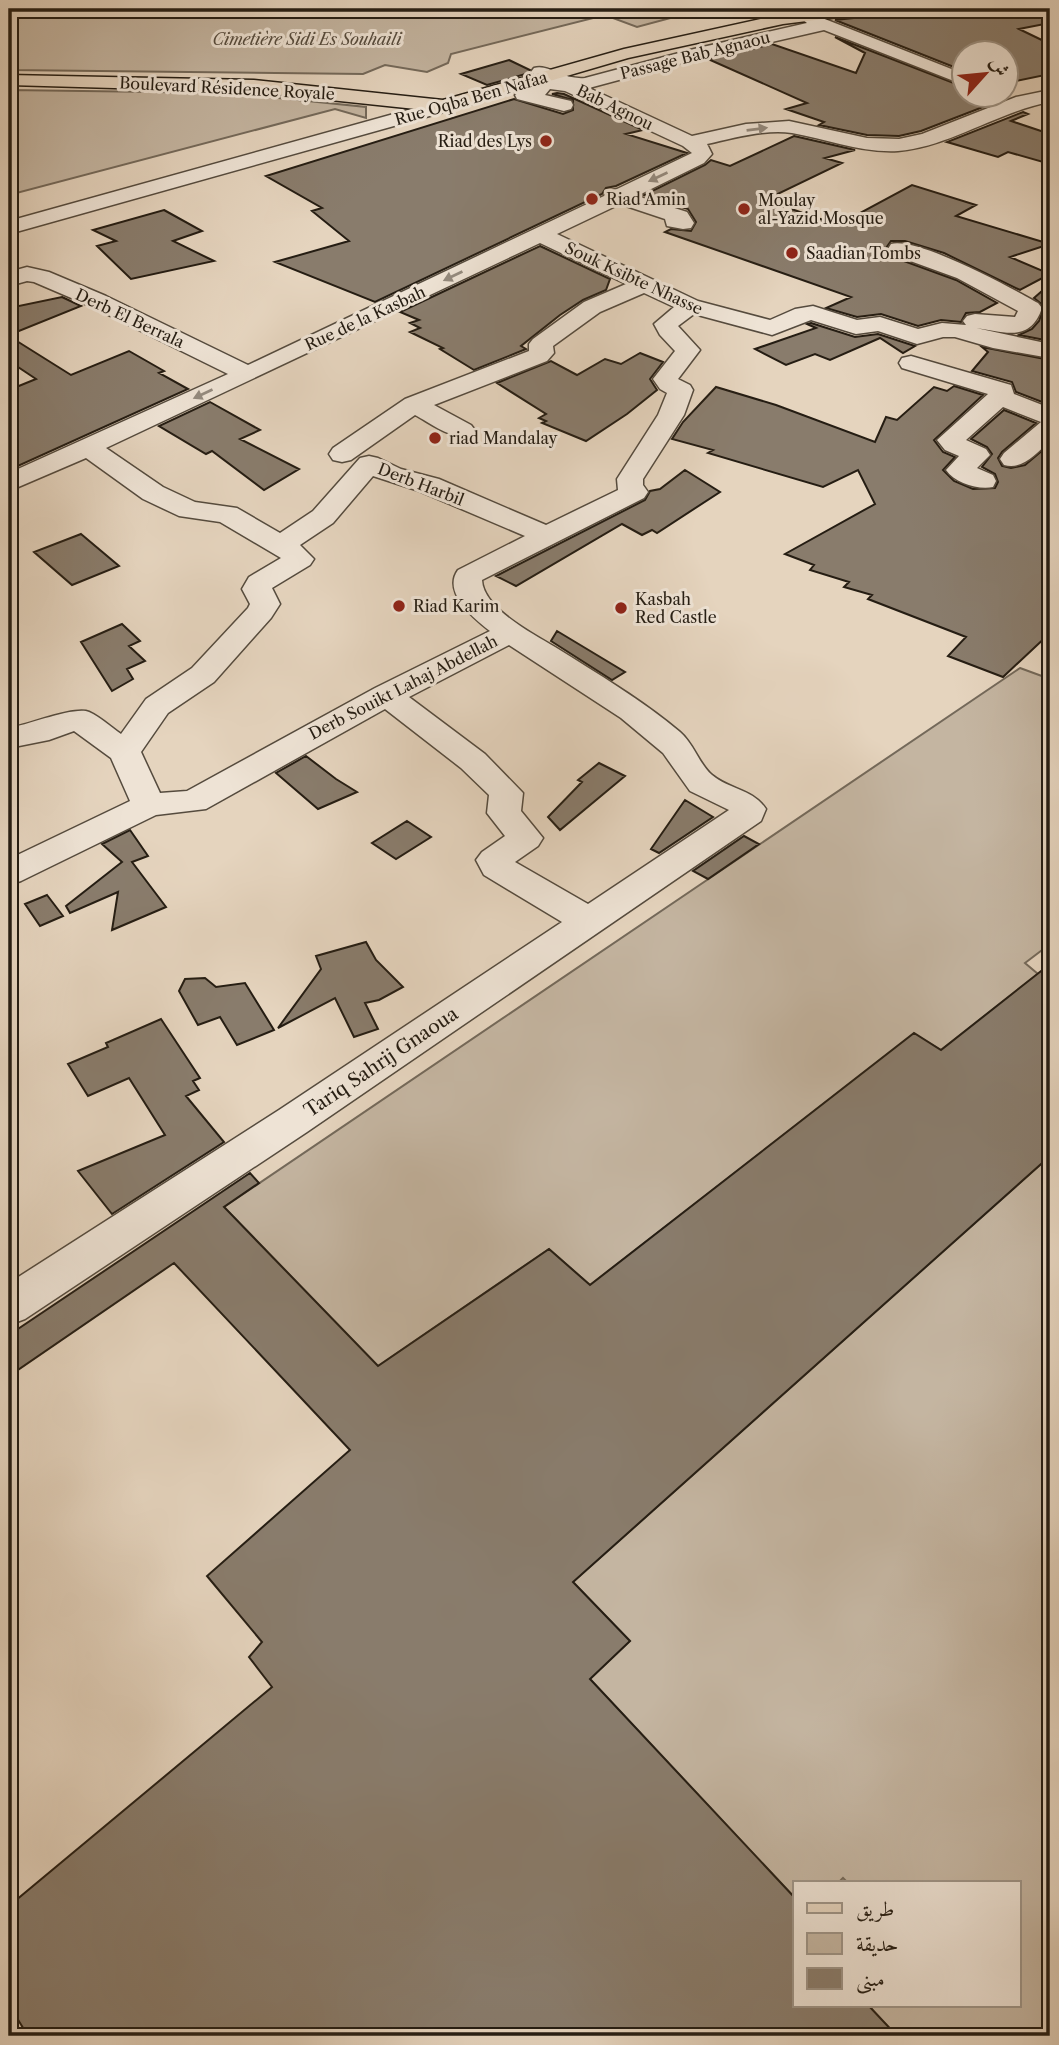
<svg xmlns="http://www.w3.org/2000/svg" width="1059" height="2045" font-family="'Libre Caslon Text',Amiri,serif">
	<style>
		.green { fill: #c4b5a1; stroke: #74695a; stroke-width: 2 }
		.building { fill: #897c6c; stroke: #251d13; stroke-width: 2 }
		.lines { fill: none; stroke-linecap: round; stroke-linejoin: round }
		.minor-casing { stroke: #554b3e; stroke-width: 3 }
		.major-casing { stroke: #251d13; stroke-width: 3 }
		.minor { fill: #eee3d5; fill-rule: evenodd }
		.major { fill: #e5d4be; fill-rule: evenodd }
		.oneway { fill: #948a7e }
		.poi-dot { fill: #8f2418; stroke: #eee3d5; stroke-width: 2.5 }
		.labels { text-anchor: middle; dominant-baseline: central; stroke-width: 6; stroke-linejoin: round; paint-order: stroke }
		.far-park-label { font-size: 16px; font-style: italic; fill: #554b3e; stroke: #eee3d5 }
		.far-street-label { font-size: 16px; fill: #251d13; stroke: #eee3d5 }
		.far-poi-label { font-size: 16px; fill: #251d13; stroke: #eee3d5; text-anchor: start }
		.street-label { font-size: 19px; fill: #251d13; stroke: #eee3d5 }
	</style>
	<rect width="100%" height="100%" fill="#e5d4be"/>
	<filter id="stains"><feTurbulence type="fractalNoise" baseFrequency=".00286" numOctaves="4"/><feColorMatrix values="0 0 0 0 .2 0 0 0 0 .09 0 0 0 0 .02 0 0 0 .5 -.17"/></filter>
	<radialGradient id="worn" r=".72"><stop offset=".6" stop-color="#630" stop-opacity="0"/><stop offset="1" stop-color="#630" stop-opacity=".3"/></radialGradient>
	<path class="green" d="M9 9H704L637 27 605 15 451 54 448 63 427 72 385 65 363 74 9 70Z
		M9 90 231 93 366 107V118L335 109 9 195Z
		M1020 668 1050 679V944L1025 963 1038 974 941 1050 914 1034 590 1285 549 1249 378 1366 224 1207Z
		M1050 1156V2036H897L868 2005H1019V1882H847L843 1878 839 1882H795V1898L590 1679 630 1641 573 1582Z"/>
	<path class="building" d="M873 9H1034L1038 16 1050 18V23L1019 29 1050 44V74L1006 83V52H964V71L835 20 863 17Z
		M835 37 964 87V94H974L996 102 921 131 899 136 867 135 819 125 824 122 786 109 807 103 708 59 772 44 856 73 865 53Z
		M509 60 530 70 529 73 487 85 461 74Z
		M557 93 564 94 643 130 626 134 687 153 616 186 606 188 602 194 375 302 275 262 349 241 312 211 322 208 266 176 514 99 563 114 573 110V100L552 94Z
		M1023 112 1028 114 1011 121 1050 134V164L1008 152 998 157 947 142Z
		M794 136 855 150 825 158 842 163 765 200 838 225 912 185 976 205 956 216 1050 244 1010 257 1050 274 1020 290 944 253 905 241H891L886 248 890 256 956 280 997 303 980 312 966 313 961 322 941 320 918 326 881 314 857 317 826 308 851 297 665 232 671 229 691 231 696 222 688 209 644 195 705 165 711 160 730 166Z
		M164 210 202 231 173 241 214 261 131 279 97 246 116 241 93 230Z
		M540 246 610 279 606 290 583 300 560 315 521 346 526 349 474 370 440 349 443 348 410 332 420 328 410 323 419 320 400 312Z
		M1050 284V341L1019 335 1032 329 1039 321 1044 306 1034 298Z
		M62 297 81 306 9 335V308Z
		M811 323 855 337 878 334 915 346 903 353 880 338 830 360 815 354 786 365 755 349 816 328 807 324Z
		M12 338 71 375 129 351 164 371 159 373 188 389 9 470V390L36 379 9 361V343Z
		M982 347 1050 360V405L1016 392 1012 382 972 371 988 352Z
		M640 353 663 362 650 379 657 390 627 414 586 441 542 423 546 421 539 418 546 414 497 383 551 361 577 375 605 359 621 364Z
		M954 386 983 395 934 440 943 452 955 457 943 470 954 481 973 489 995 488 998 482 995 474 982 467 992 454 987 447 971 439 1004 410 1036 423 1002 452 998 458 1002 466 1011 468 1025 465 1050 444V633L1003 677 948 656 966 637 868 599 872 595 844 587 849 582 810 570 814 565 785 554 875 504 858 470 823 487 708 453 713 450 672 439 683 422 716 387 776 405 875 442 886 417 897 420 934 387 947 391Z
		M210 402 260 430 240 439 299 469 264 490 212 451 206 454 159 426Z
		M685 470 720 492 657 533 652 530 642 535 622 524 516 586 496 576 645 500 650 491 660 489Z
		M81 534 119 566 72 585 34 552Z
		M122 624 140 641 129 646 145 661 127 669 133 679 112 691 81 642Z
		M557 631 625 672 612 680 551 641Z
		M306 756 336 779 357 792 318 809 276 773Z
		M599 763 625 776 560 830 548 817 582 782 578 780Z
		M685 800 713 817 659 853 651 849Z
		M407 821 431 837 396 859 372 843Z
		M130 830 148 856 132 862 166 907 112 930 118 892 70 913 66 906 122 862 102 844Z
		M744 836 759 844 708 879 693 871Z
		M47 895 63 916 40 926 25 904Z
		M366 942 376 960 403 987 379 1000 365 1003 378 1029 354 1037 335 998 278 1028 321 969 316 956Z
		M1050 964V1156L573 1582 630 1641 590 1679 795 1898V2005H868L897 2036H28L9 2005V1906L272 1687 249 1657 262 1642 207 1576 350 1450 174 1263 9 1376V1335L250 1173 259 1183 224 1207 378 1366 549 1249 590 1285 914 1033 941 1050Z
		M205 978 216 987 245 983 274 1030 237 1045 220 1017 198 1025 179 991 185 979Z
		M161 1019 200 1078 193 1081 199 1090 186 1096 224 1142 112 1214 78 1171 165 1135 129 1078 88 1096 68 1064 108 1047 106 1043Z"/>
	<g class="lines">
		<defs>
			<path id="minor" d="M1037 9H1050V16L1039 13Z
				M807 12 964 74V85L824 30 697 59 589 88 692 136 746 124 789 121 867 138 899 139 922 134 1016 97 1050 90V102C999 111 949 147 898 151 861 153 827 139 792 133 765 129 734 138 707 144L712 154 704 163 637 196 687 212 694 223 691 228 683 229 667 226 665 219 620 204 557 234 698 301 770 320 795 309 813 306 857 320 880 317 918 329 942 323 966 325 963 321 967 316 975 314 1015 317 1018 311 957 278 891 254 888 249 891 244C919 237 1011 288 1038 303L1042 308C1030 343 1005 332 976 328L1050 344V358L993 348 955 337H943L917 344 878 331 856 334 811 320 772 335 694 314 678 326 700 350 678 379 690 385 693 390 684 415 643 479V485L648 492 644 498 482 580C483 608 533 634 555 647 598 674 642 700 680 732 694 744 699 764 712 775 730 790 753 789 766 809L761 821 307 1132 25 1319 9 1325V1283L279 1110 562 922 484 875 476 860 482 852 505 836 487 813 489 795 461 768 385 709 206 809 156 815 21 881 9 885V859L130 801 111 758 74 731 49 740 9 748V728C28 725 75 706 89 712 100 717 111 727 121 734L146 699 192 668 248 608 250 604 242 589 249 577 281 558 220 522 179 516 143 499 86 458 9 491V473L228 374 90 306 34 282 27 281 9 286V272L27 267 49 272 106 296 248 365 604 196 607 191 617 189 692 153 683 146 565 91 550 89 545 95 571 101 573 105 571 109 564 111 517 99 515 95 525 89 526 83 540 79 531 72 534 68C550 64 562 80 585 78L694 49 807 23 799 17ZM540 243 626 284 584 302 533 339 529 344V351L405 399 333 448 329 454 333 460 342 462 351 460 415 415C432 424 451 440 471 435L475 430 471 425 434 405 547 361 554 353 553 346 600 312 644 293 674 307 654 324 660 335 675 351 653 379 660 389 667 393 658 415 617 479 618 490 546 525 439 479 401 469 378 458 369 456 360 458 313 511 280 533 237 508 195 502 163 487 106 448ZM373 476 419 491 525 536 458 570C442 592 473 618 490 631L375 688 187 791 160 793 141 752 168 713 214 682 271 618 280 604 272 588 310 565 314 559 300 545 333 523ZM509 645 621 718 663 753 690 791 729 810 588 904 515 862 538 846 543 838 521 811 523 793 485 754 409 697Z
				M444 100 453 106 451 110 9 234V221Z
				M911 356 1011 385 1014 394 1050 408V441C1036 453 1024 470 1004 465L1000 459 1004 453 1041 422 1003 407 966 440 986 449 990 455 977 468 993 475 996 481 993 487C978 490 955 483 946 470L959 456 945 450 937 440 988 394 902 368 899 363 902 358Z"/>
			<path id="major" d="M825 9H871L863 14 783 24 628 58 444 112 254 92 9 85V75L254 80 443 100 624 49 783 14Z"/>
		</defs>
		<use href="#minor" class="minor-casing"/>
		<use href="#major" class="major-casing"/>
		<use href="#minor" class="minor"/>
		<use href="#major" class="major"/>
	</g>
	<defs><path id="oneway-solid" d="M-6-.8H1V-3.2L6.5 0L1 3.2V.8H-6Z" transform="scale(1.75)"/></defs>
	<g class="oneway">
		<use href="#oneway-solid" transform="translate(757 129) rotate(-7)"/>
		<use href="#oneway-solid" transform="translate(658 177) rotate(155)"/>
		<use href="#oneway-solid" transform="translate(453 276) rotate(154)"/>
		<use href="#oneway-solid" transform="translate(203 394) rotate(155)"/>
	</g>
	<g class="poi-dot">
		<circle cx="546" cy="141" r="7"/>
		<circle cx="592" cy="199" r="7"/>
		<circle cx="744" cy="209" r="7"/>
		<circle cx="792" cy="253" r="7"/>
		<circle cx="435" cy="438" r="7"/>
		<circle cx="399" cy="606" r="7"/>
		<circle cx="621" cy="608" r="7"/>
	</g>
	<g class="labels">
		<g class="far-park-label">
			<text x="307" y="39">Cimetière Sidi Es Souhaili</text>
		</g>
		<g class="far-street-label">
			<text transform="translate(695 55) rotate(-14)">Passage Bab Agnaou</text>
			<text transform="translate(227 88) rotate(3)">Boulevard Résidence Royale</text>
			<text transform="translate(471 98) rotate(-16)">Rue Oqba Ben Nafaa</text>
			<text transform="translate(615 107) rotate(26)">Bab Agnou</text>
			<text transform="translate(634 278) rotate(25)">Souk Ksibte Nhasse</text>
			<text transform="translate(130 318) rotate(25)">Derb El Berrala</text>
			<text transform="translate(365 318) rotate(-25)">Rue de la Kasbah</text>
			<text transform="translate(421 484) rotate(21)">Derb Harbil</text>
			<text transform="translate(403 687) rotate(-27)">Derb Souikt Lahaj Abdellah</text>
		</g>
		<g class="far-poi-label">
			<text x="532" y="141" text-anchor="end">Riad des Lys</text>
			<text x="606" y="199">Riad Amin</text>
			<text x="758" y="200">Moulay<tspan x="758" dy="18">al-Yazid Mosque</tspan></text>
			<text x="806" y="253">Saadian Tombs</text>
			<text x="449" y="438">riad Mandalay</text>
			<text x="635" y="599">Kasbah<tspan x="635" dy="18">Red Castle</tspan></text>
			<text x="413" y="606">Riad Karim</text>
		</g>
		<g class="street-label">
			<text transform="translate(381 1062) rotate(-34)">Tariq Sahrij Gnaoua</text>
		</g>
	</g>
	<rect width="1059" height="2045" fill="none" stroke="#e5d4be" stroke-width="35"/>
	<rect x="10" y="10" width="1038" height="2024" fill="none" stroke="#251d13" stroke-width="3.5"/>
	<rect x="18" y="18" width="1024" height="2010" fill="none" stroke="#251d13" stroke-width="2"/>
	<rect x="793" y="1881" width="228" height="126" fill="#eee3d5" stroke="#9e9487" stroke-width="2"/>
	<rect x="807" y="1903" width="35" height="10" fill="#e5d4be" stroke="#9e9487" stroke-width="2"/>
	<text x="856" y="1916" font-size="21" fill="#251d13">طريق</text>
	<rect x="807" y="1933" width="35" height="21" fill="#c4b5a1" stroke="#9e9487" stroke-width="2"/>
	<text x="856" y="1951" font-size="21" fill="#251d13">حديقة</text>
	<rect x="807" y="1968" width="35" height="21" fill="#897c6c" stroke="#9e9487" stroke-width="2"/>
	<text x="856" y="1986" font-size="21" fill="#251d13">مبنى</text>
	<g transform="translate(985 74) rotate(63)"><circle r="33" fill="#eee3d5" stroke="#9e9487" stroke-width="2"/>
	<path d="M0-5L12 26L0 18L-12 26Z" fill="#8f2418"/>
	<text y="-10" font-size="19" font-weight="bold" text-anchor="middle" fill="#251d13">ش</text>
	</g>
	<rect width="100%" height="100%" filter="url(#stains)"/>
	<rect width="100%" height="100%" fill="url(#worn)"/>
</svg>
